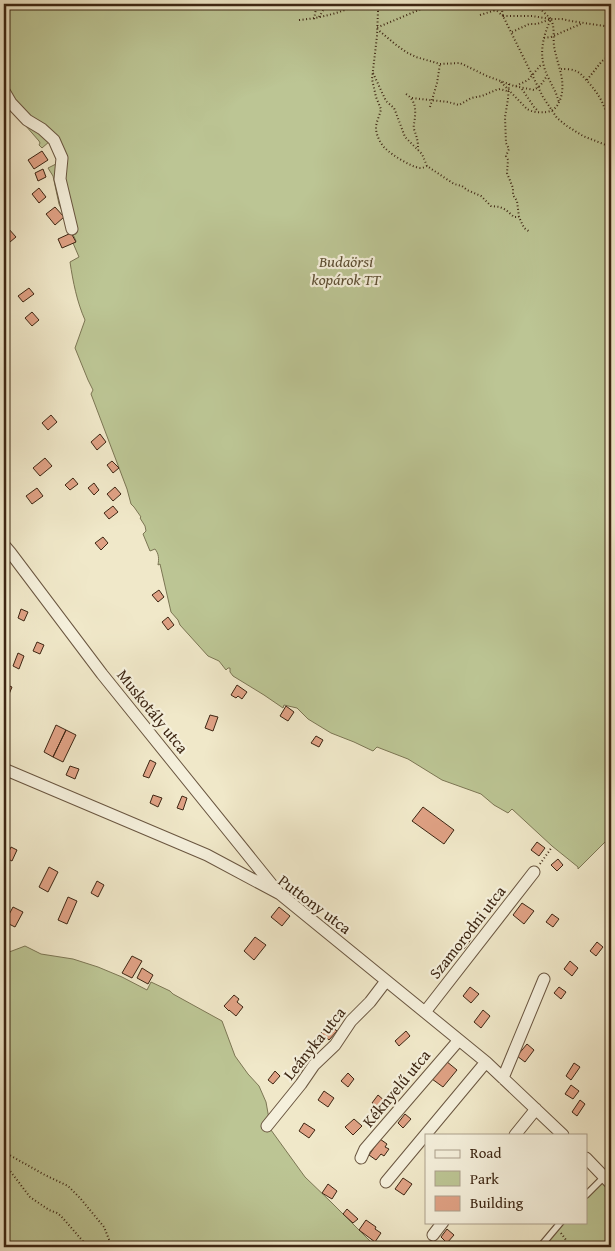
<svg xmlns="http://www.w3.org/2000/svg" width="615" height="1251" font-family="'Gentium Book Plus',serif">
	<style>
		.green { fill: #bcc594; stroke: #7c7654 }
		.building { fill: #dfa184; stroke: #3d2613 }
		.lines { fill: none; stroke-linecap: round; stroke-linejoin: round }
		.lane-casing { stroke: #6a5640; stroke-width: 8 }
		.street-casing { stroke: #6a5640; stroke-width: 13 }
		.path { stroke: #3d2613; stroke-width: 2; stroke-dasharray: 1 2.5; stroke-linecap: butt }
		.lane { stroke: #f5f0dc; stroke-width: 5.5 }
		.street { stroke: #f5f0dc; stroke-width: 11 }
		.labels { text-anchor: middle; dominant-baseline: central; stroke-width: 4.5; stroke-linejoin: round; paint-order: stroke }
		.park-label { font-size: 16px; font-style: italic; fill: #5d4e33; stroke: #f5f0dc }
		.street-label { font-size: 16px; fill: #3d2613; stroke: #f5f0dc }
	</style>
	<rect width="100%" height="100%" fill="#f0e8c9"/>
	<filter id="stains"><feTurbulence type="fractalNoise" baseFrequency=".004" numOctaves="4"/><feColorMatrix values="0 0 0 0 .2 0 0 0 0 .09 0 0 0 0 .02 0 0 0 .5 -.17"/></filter>
	<radialGradient id="worn" r=".72"><stop offset=".6" stop-color="#630" stop-opacity="0"/><stop offset="1" stop-color="#630" stop-opacity=".3"/></radialGradient>
	<path class="green" d="M4 4H611V842L607 840 578 869V867L552 846 512 809 508 813 494 805 481 794 442 780 408 759 377 747 373 751 354 742 331 733 308 719 297 708 284 705 283 708 264 695 233 676 230 672V668H228L226 670 219 661 208 656 180 625 178 620 171 612 160 564 158 565C159 559 159 554 155 549L150 551 143 534 146 531 145 526 140 518 141 517 134 507 131 504 127 489 91 394 93 390 88 380 75 348 85 320C77 302 73 282 70 262L79 257 73 243 76 241 59 204 53 176 48 168 58 163 50 141 42 148 39 145 40 143 39 141 4 101Z
		M25 946 41 954 73 959 98 967 122 977 147 990 151 982 170 991 173 994 222 1021 235 1056 248 1074 259 1086 266 1102 271 1130 305 1177 331 1202 376 1247H4V954Z
		M599 1177 611 1189V1247H543L563 1222H586V1193Z"/>
	<path class="building" d="M42 151 48 160 34 169 28 160Z
		M43 169 46 177 38 181 35 173Z
		M39 188 46 197 39 203 32 194Z
		M55 207 64 217 55 225 46 214Z
		M8 228 16 237 4 247V232Z
		M71 233 76 242 62 248 58 239Z
		M29 288 34 294 23 302 18 296Z
		M32 312 39 320 32 326 25 318Z
		M51 415 57 422 48 430 42 423Z
		M100 434 106 442 97 450 91 442Z
		M45 458 52 466 40 476 33 468Z
		M112 461 119 468 113 473 107 465Z
		M73 478 78 484 70 490 65 485Z
		M94 483 99 490 94 495 88 488Z
		M115 487 121 494 113 501 107 494Z
		M37 488 43 496 32 504 26 496Z
		M113 506 118 512 109 519 104 513Z
		M103 537 108 543 101 550 95 543Z
		M159 590 164 597 158 602 152 595Z
		M21 609 28 612 24 621 18 618Z
		M168 617 174 625 168 630 162 622Z
		M37 642 44 645 40 654 33 651Z
		M18 653 24 656 19 669 13 666Z
		M5 684 12 687 7 699 4 698V687Z
		M237 685 247 692 242 699 238 696 236 698 231 695Z
		M286 706 294 712 288 721 280 716Z
		M210 715 218 717 213 731 205 728Z
		M56 725 66 730 53 757 44 752Z
		M66 730 76 735 63 762 53 757Z
		M316 736 323 740 319 747 311 743Z
		M150 760 156 763 149 778 143 776Z
		M70 766 79 769 75 779 66 775Z
		M153 795 162 798 158 807 150 803Z
		M182 796 187 798 183 810 177 808Z
		M423 807 454 830 444 844 412 821Z
		M537 842 545 848 539 856 531 850Z
		M11 847 17 850 12 861 6 858Z
		M558 859 563 865 557 871 551 865Z
		M49 867 58 872 48 892 39 887Z
		M97 881 104 885 98 897 91 893Z
		M68 897 77 901 67 924 58 920Z
		M522 903 534 911 524 924 513 915Z
		M13 907 23 912 15 927 5 922Z
		M279 907 290 916 282 926 271 917Z
		M552 914 559 919 553 927 546 922Z
		M466 933 472 938 464 949 457 944Z
		M255 937 266 945 254 960 244 951Z
		M597 942 603 947 596 956 590 951Z
		M132 956 142 961 132 978 122 973Z
		M570 961 578 968 572 976 564 969Z
		M142 968 153 975 148 984 137 978Z
		M470 987 479 994 471 1003 463 996Z
		M559 987 566 992 561 999 554 993Z
		M234 995 239 999 237 1002 243 1007 236 1016 229 1010V1011L224 1006Z
		M483 1010 490 1016 481 1028 474 1022Z
		M328 1024 337 1031 329 1040 321 1033Z
		M406 1031 410 1036 399 1046 395 1041Z
		M527 1044 534 1050 525 1062 517 1056Z
		M446 1061 457 1070 443 1087 432 1079Z
		M574 1063 580 1067 571 1080 566 1076Z
		M275 1071 280 1076 273 1084 268 1080Z
		M348 1073 354 1079 348 1087 341 1081Z
		M571 1085 579 1091 573 1099 565 1094Z
		M324 1091 334 1098 328 1107 318 1100Z
		M378 1095 386 1102 380 1109 372 1103Z
		M580 1100 585 1104 577 1116 572 1112Z
		M405 1114 411 1119 403 1128 398 1123Z
		M354 1119 362 1126 353 1135 345 1127Z
		M304 1123 315 1130 309 1138 299 1131Z
		M380 1139 387 1144 385 1147 389 1149 384 1156 381 1154 376 1160 369 1155Z
		M403 1178 412 1184 404 1195 395 1189Z
		M328 1184 337 1191 332 1199 322 1193Z
		M347 1209 358 1219 353 1223 343 1214Z
		M366 1220 376 1227 375 1229 381 1233 375 1242 359 1230Z
		M447 1229 454 1235 447 1243 441 1237Z"/>
	<g class="lines">
		<defs>
			<path id="lane" d="M586 1195 604 1177
				M540 1247 561 1222"/>
			<path id="street" d="M4 91 11 103 27 120 42 129 54 140 62 158 60 179 72 229
				M4 545 10 552 102 674 277 891
				M4 769 207 855 280 894 486 1062 563 1135
				M425 1012 534 872
				M503 1078 544 979
				M267 1126 301 1084 314 1065 335 1045 351 1021 370 1002 386 981
				M515 1135 536 1109
				M361 1158 365 1149 459 1040
				M586 1158 611 1184
				M386 1182 486 1062
				M433 1235 443 1222"/>
		</defs>
		<use href="#lane" class="lane-casing"/>
		<use href="#street" class="street-casing"/>
		<path class="path" d="M377 4 378 11 377 36 372 79 376 97 381 109C380 115 376 122 376 128 376 135 381 145 386 149 392 155 411 167 420 168 423 168 425 167 427 166
			M433 4 376 28 395 44 406 52 416 57 440 64 460 63 487 76 514 86 534 90 540 86 547 76
			M485 4 496 10 503 16
			M501 4 503 16 543 97 557 118 567 126 583 136 611 147
			M480 15 496 10 500 7
			M503 16H532L551 19 535 4
			M319 17 327 4
			M314 19 317 4
			M299 20C321 18 340 13 359 4
			M512 32 529 24H537L551 19H562L571 21 611 27
			M544 38 551 37 583 23
			M561 69C565 69 572 69 576 71 581 73 584 78 588 82 607 103 609 118 610 146
			M373 73 386 101 394 108 396 113 405 137 422 154 427 166 454 184 462 186 467 190 481 196 491 206 500 207 506 210 514 217H519
			M587 80 602 61 611 55
			M501 82 527 109C532 112 540 113 546 112 554 111 557 107 560 100 567 81 557 65 554 46 553 36 555 28 551 19 542 38 538 57 548 77 552 86 557 93 559 103
			M509 84 508 99 505 117 506 143 509 149 506 156 508 160 507 173 513 188V195L517 201 519 217 524 228 530 232
			M516 86 528 80 540 66 543 65
			M522 89 534 107 538 111
			M406 94C414 99 416 107 415 116 415 121 413 125 414 129 417 138 418 140 418 150
			M412 98 448 102 459 105 471 98 482 96 496 90 500 89 507 91
			M430 107 437 83 440 64
			M540 864 552 847
			M4 1028H7
			M4 1152 45 1175 68 1186 80 1198 104 1227 112 1247
			M4 1163 30 1197 49 1210 57 1213 61 1216 88 1247
			M561 1233 571 1247"/>
		<use href="#lane" class="lane"/>
		<use href="#street" class="street"/>
	</g>
	<g class="labels">
		<g class="park-label">
			<text x="346" y="261">Budaörsi<tspan x="346" dy="18">kopárok TT</tspan></text>
		</g>
		<g class="street-label">
			<text transform="translate(153 711) rotate(51)">Muskotály utca</text>
			<text transform="translate(315 904) rotate(37)">Puttony utca</text>
			<text transform="translate(467 932) rotate(-52)">Szamorodni utca</text>
			<text transform="translate(314 1043) rotate(-51)">Leányka utca</text>
			<text transform="translate(396 1088) rotate(-50)">Kéknyelű utca</text>
		</g>
	</g>
	<rect width="615" height="1251" fill="none" stroke="#f0e8c9" stroke-width="20"/>
	<rect x="5" y="5" width="605" height="1241" fill="none" stroke="#3d2613" stroke-width="2.5"/>
	<rect x="10" y="10" width="595" height="1231" fill="none" stroke="#3d2613"/>
	<rect x="425" y="1134" width="162" height="90" fill="#f5f0dc" stroke="#ab9f8c"/>
	<rect x="435" y="1150" width="25" height="8" fill="#f5f0dc" stroke="#ab9f8c"/>
	<text x="470" y="1158" font-size="15" fill="#3d2613">Road</text>
	<rect x="435" y="1171" width="25" height="15" fill="#bcc594" stroke="#ab9f8c"/>
	<text x="470" y="1184" font-size="15" fill="#3d2613">Park</text>
	<rect x="435" y="1196" width="25" height="15" fill="#dfa184" stroke="#ab9f8c"/>
	<text x="470" y="1208" font-size="15" fill="#3d2613">Building</text>
	<rect width="100%" height="100%" filter="url(#stains)"/>
	<rect width="100%" height="100%" fill="url(#worn)"/>
</svg>
